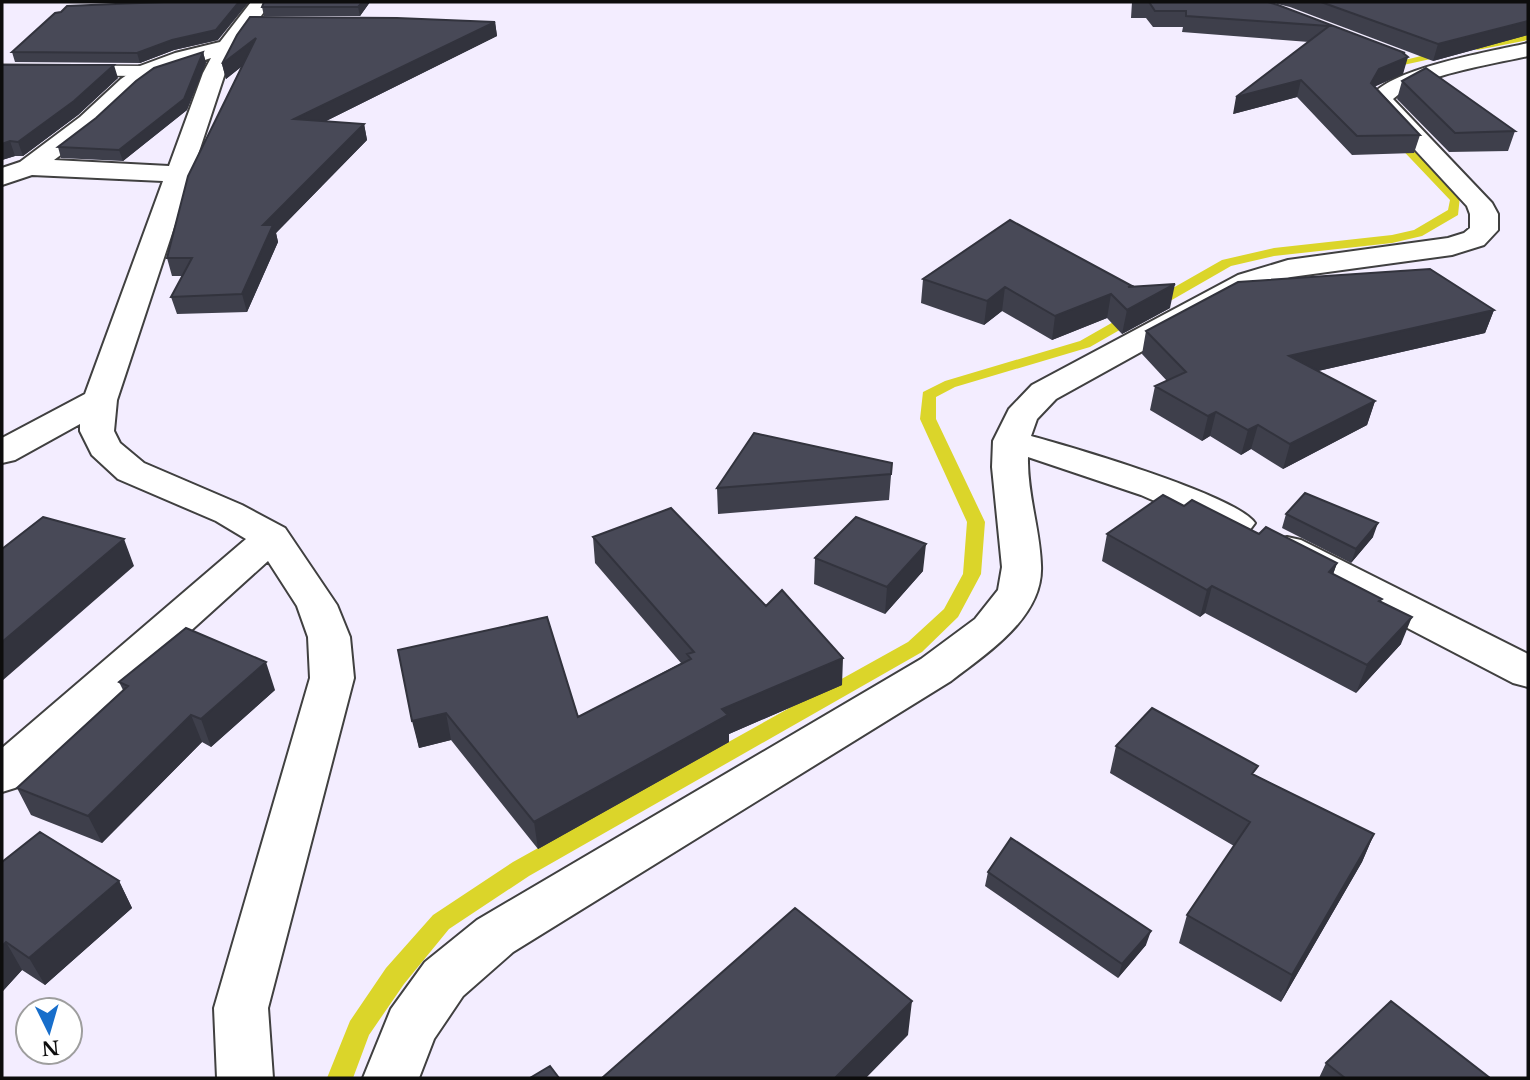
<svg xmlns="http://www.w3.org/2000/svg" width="1530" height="1080" font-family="'Libre Baskerville',serif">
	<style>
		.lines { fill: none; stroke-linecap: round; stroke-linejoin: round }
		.stream { fill: #dbd52a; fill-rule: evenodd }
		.service-casing { stroke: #404040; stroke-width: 3 }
		.minor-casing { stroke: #404040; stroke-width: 4 }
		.service { fill: #fff; fill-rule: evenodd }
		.minor { fill: #fff; fill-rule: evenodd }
		.wall { fill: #3e3f4b }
		.shaded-wall { fill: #32333d }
		.building { fill: #484957; stroke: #32333d; stroke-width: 2 }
	</style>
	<rect width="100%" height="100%" fill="#f3edff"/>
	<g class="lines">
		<path class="stream" d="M1528 34V40L1477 50 1472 47Z
			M1446 50 1449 51V55L1385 69 1380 66Z
			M1392 135H1400L1460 196 1458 215 1422 236 1392 243 1274 256 1231 266 1090 347 955 387 936 397V419L985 522 981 574 958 617 922 652 529 876 449 929 404 984 369 1035 353 1078H327L350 1021 386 968 433 915 513 862 908 642 944 609 963 574 967 522 920 419 923 392 945 381 1080 341 1222 260 1274 248 1392 235 1414 230 1448 210 1450 200 1392 139Z"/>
		<defs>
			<path id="service" d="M2 65 148 66 157 71 148 76 2 75Z"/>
			<path id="minor" d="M251 2H271L238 48 225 73 117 400 114 431 120 443 144 463 242 505 285 528 337 605 350 637 354 678 268 1008 273 1078H217L214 1008 310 678 308 637 297 606 268 561 18 787 2 792V748L246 539 216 521 118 479 92 455 80 431V424L15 460 2 463V438L85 394 163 181 32 175 2 185V168L20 162 80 117 121 79 140 66 175 53 220 42ZM211 58 203 73 169 166 54 160 98 127 137 89 156 76Z
				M1528 43V56C1493 64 1419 75 1393 99L1492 203 1498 214V230L1484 245 1452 255 1291 277 1258 287 1056 399 1037 419 1031 436C1071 447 1236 495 1255 523L1249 531 1236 535 1223 531 1141 495 1028 457C1027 494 1040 529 1041 565 1044 617 987 653 951 681L513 952 463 996 434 1039 419 1078H363L391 1009 425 962 477 920 921 659 975 619 998 590 1002 567 992 467 993 441 1009 409 1032 385 1238 275 1288 260 1448 238 1464 233 1470 228V214L1467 206 1369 100C1383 69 1494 51 1528 43Z
				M1287 537 1301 540 1528 654V687L1513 683 1273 558 1268 549 1273 540Z"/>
		</defs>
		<use href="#service" class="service-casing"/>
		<use href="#minor" class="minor-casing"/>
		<use href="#service" class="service"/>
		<use href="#minor" class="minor"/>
	</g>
	<path class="wall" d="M370 2 360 16H264L262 7Z
		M1132 2H1268L1405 54 1403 74 1375 86 1420 135 1414 153 1352 155 1297 97 1233 114 1309 42 1182 32 1183 27H1153L1146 18H1131Z
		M1269 2H1528V35L1433 61 1290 7Z
		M495 22 497 36 324 122 364 124 367 140 276 233 278 242 247 312 177 314 171 297 182 276H172L167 258 242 66 226 79 222 64Z
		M218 40 174 50 140 63 15 62 12 52Z
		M203 52 206 63 187 110 123 161 61 158 58 147Z
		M2 65 118 78 78 115 23 156H15L2 160Z
		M1402 81 1515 131 1508 151 1449 152 1397 99Z
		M923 279 1132 286V287L1170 308 1122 334 1107 318 1052 340 1002 311 984 325 921 303Z
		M1494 310 1485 333 1318 371 1375 401 1367 425 1283 469 1251 449 1241 455 1210 436 1202 441 1150 410 1155 386 1167 381 1142 354 1146 331Z
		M892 463 889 500 718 514 717 488Z
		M1184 506 1337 563 1333 574 1381 602 1401 644 1356 693 1205 613 1200 617 1102 561 1107 534Z
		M1286 514 1373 537 1351 563 1282 528Z
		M593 537 842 685 729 734V742L538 849 451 740 419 748 398 650 578 717 681 663 595 563Z
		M815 558 923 571 885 614 814 584Z
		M119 682 275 690 211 747 202 742 102 843 31 815 17 788 123 690Z
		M1116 746 1255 775 1374 834 1362 862 1281 1002 1179 943 1187 915 1234 846 1110 773Z
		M2 862 119 881 132 908 45 985 22 970 2 992Z
		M988 872 1146 945 1118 978 985 886Z
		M1326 1063 1490 1078H1319Z"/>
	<path class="shaded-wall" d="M239 2H249L218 40 174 50 140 63 137 53Z
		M362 2H370L360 16 358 7Z
		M1528 21V35L1433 61 1438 44Z
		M495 22 497 36 298 135 294 119Z
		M256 38 259 53 226 79 222 64Z
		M203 52 206 63 187 110 123 161 119 150Z
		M1403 53H1405L1404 59 1408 57 1403 74 1374 87 1371 83 1379 69Z
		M114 65 118 78 78 115 23 156 18 142Z
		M1301 80 1297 97 1233 114 1236 97Z
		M364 124 367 140 276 233 278 242 247 312 242 294 263 225Z
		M10 141 15 156 2 160V144Z
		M1175 284 1170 308 1122 334 1127 310 1128 287 1132 286 1128 309Z
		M1005 287 1002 311 984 325 987 301Z
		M1111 294 1107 318 1052 340 1055 316Z
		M1494 310 1485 333 1283 379 1289 356Z
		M1375 401 1367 425 1283 469 1290 444Z
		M1216 412 1210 436 1202 441 1208 416Z
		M1258 425 1251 449 1241 455 1248 430Z
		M1378 523 1373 537 1351 563 1356 549Z
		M124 539 134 566 2 681V642Z
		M926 544 923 571 885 614 887 587Z
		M1337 563 1328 589 1329 572Z
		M1212 586 1205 613 1200 617 1207 590Z
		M1412 617 1401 644 1356 693 1367 665Z
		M843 658 842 685 729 734V742L538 849 534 822 722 709Z
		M266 662 275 690 211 747 201 719Z
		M446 713 451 740 419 748 412 721Z
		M191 715 202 742 102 843 88 816Z
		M1374 834 1362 862 1281 1002 1292 975Z
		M119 881 132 908 45 985 29 958Z
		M1151 931 1146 945 1118 978 1122 964Z
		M6 942 22 970 2 992V946Z
		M912 1001 908 1035 866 1078H835Z"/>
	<path class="building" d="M164 2H239L216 30 172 40 137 53 12 52 55 13 61 12 67 6Z
		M264 2H362L358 7H262Z
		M1134 2H1268L1278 5 1405 53H1403L1408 57 1379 69 1371 83 1420 135 1357 136 1301 80 1236 97 1329 26 1186 16V11H1155L1149 2Z
		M1321 2H1528V21L1438 44Z
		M250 17 397 18 495 22 294 119 364 124 263 225H273L242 294 171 297 192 258H167L188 176 256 38 222 64 237 35Z
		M203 52 184 99 119 150 58 147 96 118 136 81 154 68Z
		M2 65H114L74 101 18 142 10 141 2 144Z
		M1426 68 1515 131 1455 133 1402 81Z
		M1010 220 1132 286 1128 287 1175 284 1127 310 1111 294 1055 316 1005 287 987 301 923 279Z
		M1430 269 1494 310 1289 356 1375 401 1290 444 1258 425 1248 430 1216 412 1208 416 1155 386 1186 372 1146 331 1238 282Z
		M754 433 892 463 891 474 717 488Z
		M1305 493 1378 523 1356 549 1286 514Z
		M1163 495 1184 506 1192 500 1259 534 1266 527 1337 563 1329 572 1382 599 1379 601 1412 617 1367 665 1212 586 1207 590 1107 534Z
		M671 508 766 606 782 590 843 658 722 709 728 715 534 822 446 713 412 721 398 650 547 617 578 717 691 659 687 654 694 652 593 537Z
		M43 517 124 539 2 642V549Z
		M856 517 926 544 887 587 815 558Z
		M186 628 266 662 201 719 191 715 88 816 17 788 128 686 119 682Z
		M1152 708 1258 766 1252 774 1374 834 1292 975 1187 915 1250 822 1116 746Z
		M40 832 119 881 29 958 6 942 2 946V862Z
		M1011 838 1151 931 1122 964 988 872Z
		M795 908 912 1001 835 1078H602Z
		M1391 1001 1490 1078H1345L1326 1063Z
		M550 1066 559 1078H530Z"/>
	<rect width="1530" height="1080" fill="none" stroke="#0d0d0d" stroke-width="7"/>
	<g transform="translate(49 1031) rotate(175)"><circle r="33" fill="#ffffff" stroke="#9e9e9e" stroke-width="2"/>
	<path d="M0-5L12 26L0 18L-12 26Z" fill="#176ecb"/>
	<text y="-10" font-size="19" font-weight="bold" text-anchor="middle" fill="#0d0d0d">N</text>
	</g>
</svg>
